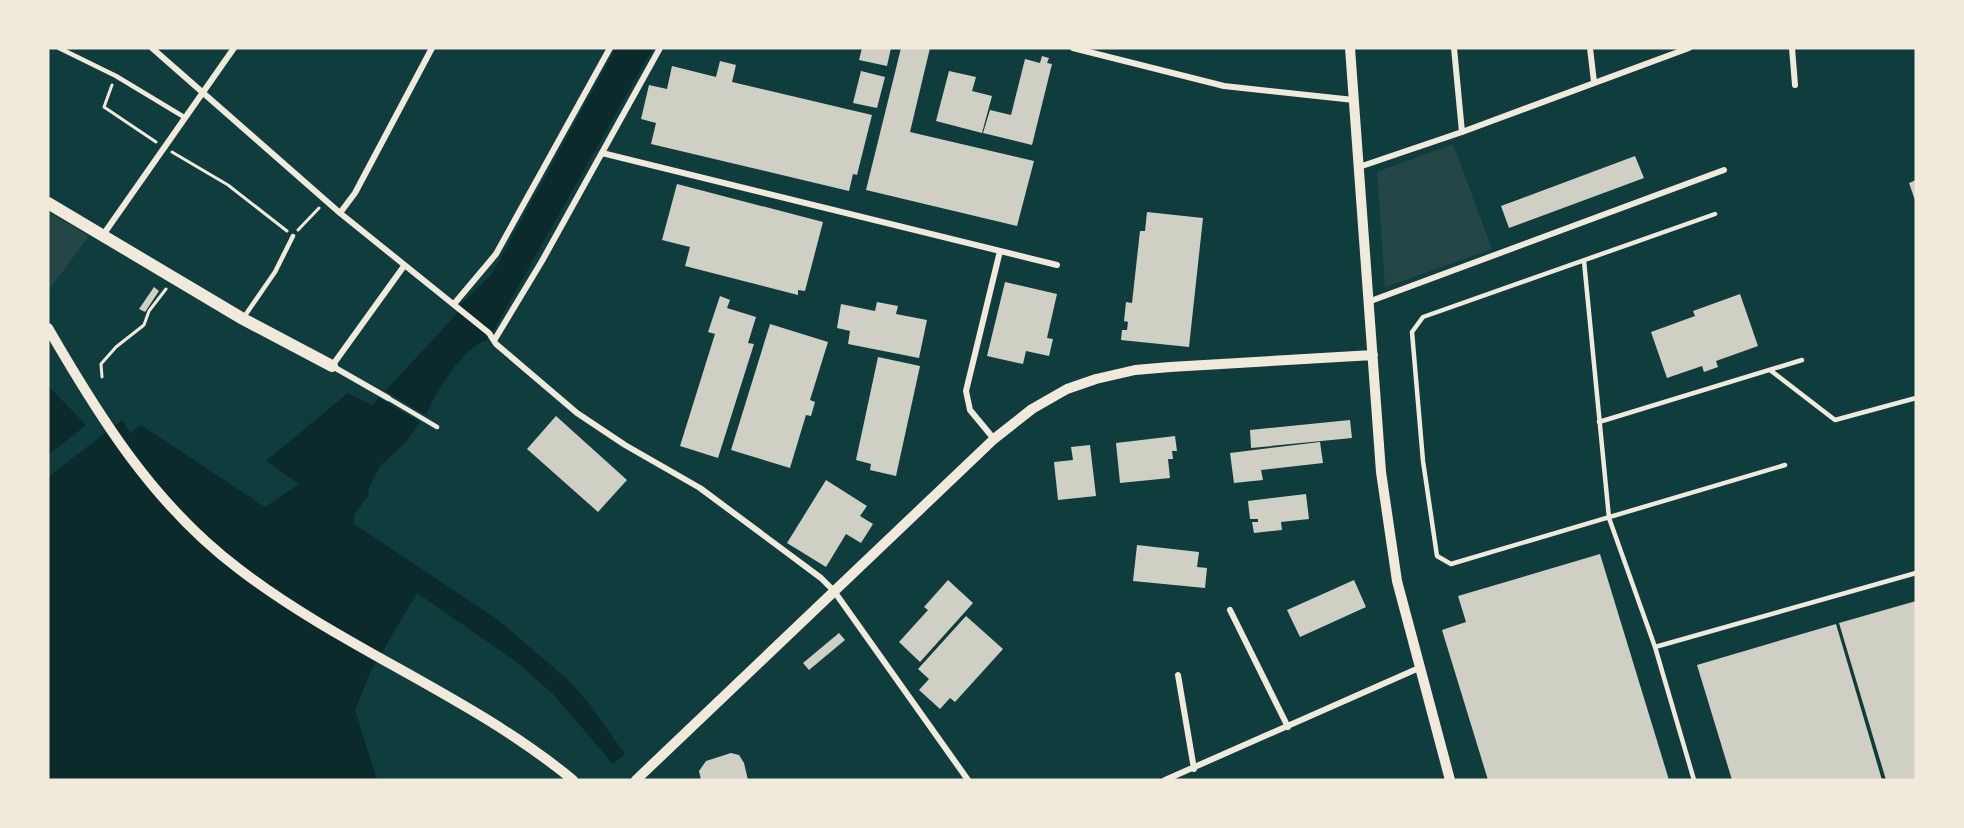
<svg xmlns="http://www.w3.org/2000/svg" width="1964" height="828" font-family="'Sofia Sans Condensed',sans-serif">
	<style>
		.green { fill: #244646 }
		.water { fill: #0a2a2b }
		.building { fill: #cfcfc3 }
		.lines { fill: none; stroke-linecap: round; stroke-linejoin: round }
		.path { stroke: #f1e9da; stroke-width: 3 }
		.service { stroke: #f1e9da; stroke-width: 4.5 }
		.minor { stroke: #f1e9da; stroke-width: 6 }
		.tertiary { stroke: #f1e9da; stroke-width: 10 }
		.secondary { stroke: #f1e9da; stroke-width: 12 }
	</style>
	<rect width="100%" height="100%" fill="#0f3d3e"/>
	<path class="green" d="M1453 144 1492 249 1385 287 1377 172Z
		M48 212 89 236 48 291Z"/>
	<path class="water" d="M616 48H653L493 331 486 341C464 345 434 395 426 415L385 391 455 316 461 304 492 274Z
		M48 386 86 425 48 455Z
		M348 393 372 405 379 398 420 422 407 441 381 465 369 487 368 496 354 515V524L498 620 567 679 587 701 625 754 613 764 553 694 518 663 417 593 371 671 355 710 377 780H48V477L122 420 130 433 141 425 265 507 299 484 266 461Z"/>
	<path class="building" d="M862 48H891L887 66 859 60Z
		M901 48H930L910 132 1034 161 1017 226 866 190Z
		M1042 56 1049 58 1047 63 1052 64 1032 145 983 133 990 110 1011 115 1025 59 1040 63Z
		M720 61 736 65 732 82 872 115 857 175 853 174 849 191 651 144 656 123 641 119 649 85 667 89 672 66 716 77Z
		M861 71 885 77 877 108 853 103Z
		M949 71 976 77 972 91 992 96 982 133 936 121Z
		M1635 156 1644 178 1509 228 1501 206Z
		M1916 180V203L1909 183Z
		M677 184 823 222 805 291 798 290V295L685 266 690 247 662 240Z
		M1147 212 1203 218 1189 347 1121 340 1122 330H1127L1128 322 1124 321 1126 302 1132 303 1140 231H1145Z
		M1005 282 1057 294 1047 338 1053 339 1049 356 1026 351 1023 364 987 356Z
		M154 287 159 291 145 312 139 309Z
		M1740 294 1758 346 1716 361 1718 367 1704 372 1702 366 1667 378 1651 332 1695 316 1693 311Z
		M720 296 730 300 727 308 756 317 748 343 754 344 718 458 680 446 715 334 708 332Z
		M877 302 898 306 896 314 927 320 919 358 848 344 850 331 837 328 841 304 875 311Z
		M770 324 828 342 810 400 815 402 811 416 806 415 790 468 731 450Z
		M878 357 920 366 896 476 870 470 871 464 856 460Z
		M556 416 627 480 598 512 527 449Z
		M1350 420 1352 438 1251 448 1250 430Z
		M1175 436 1177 451H1172L1173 459H1168L1170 478 1120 483 1116 443Z
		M1320 442 1323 463 1261 470 1263 480 1234 483 1230 453Z
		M1090 445 1096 496 1058 500 1054 462 1073 460 1071 447Z
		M826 480 867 506 860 516 873 524 861 543 846 534 826 567 787 543Z
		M1306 494 1309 519 1281 522 1282 530 1254 533 1252 522H1258V519H1250L1248 501Z
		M1137 545 1199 552 1197 567 1207 568 1205 588 1133 581Z
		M1600 554 1669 780H1488L1442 630 1466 622 1458 596Z
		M948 580 973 603 920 662 899 642 928 610 924 607Z
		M1354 580 1366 607 1300 637 1287 610Z
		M1916 601V780H1886L1839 623Z
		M966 616 1003 649 955 702 950 698 940 709 919 690 929 679 918 669Z
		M1836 624 1882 780H1732L1697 665Z
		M839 633 845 640 809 670 803 663Z
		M731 753 739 755 744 763 748 780H701L699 771 706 761Z"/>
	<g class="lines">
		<path class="path" d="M112 85 104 107 156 142
			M172 152 228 185 287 231
			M298 230 319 208
			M102 377 101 364 116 347 144 325 149 311 166 289"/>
		<path class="service" d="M59 48 116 76 184 117
			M1715 214 1423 317 1412 332 1423 461 1437 556 1451 564 1785 465
			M1584 261 1609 518 1655 647
			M244 317 275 272 293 236
			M1770 370 1835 420 1916 398
			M388 398 437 427
			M1599 422 1802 360
			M1694 780 1655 647 1916 573"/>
		<path class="minor" d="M152 48 340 213 489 333 496 344 577 413 625 445 700 488 821 578 834 591 968 780
			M1073 48 1224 86 1354 100
			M1454 48 1462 132
			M1590 48 1594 82
			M1792 48 1795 85
			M602 153 1057 265
			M1359 167 1462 132 1689 48
			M340 213 355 193 432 48
			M103 235 234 48
			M1368 302 1724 170
			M454 304 496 254 610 48
			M495 339 542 261 660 48
			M388 398 332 366 404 266
			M994 439 970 410 966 391 1000 251
			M1230 610 1288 727
			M1178 675 1194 769
			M1165 780 1419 668"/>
		<path class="tertiary" d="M1350 48 1381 472 1397 581 1450 780
			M48 328C100 418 154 505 239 569 343 649 471 696 573 780
			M636 780 994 439 1032 409 1067 389 1096 379 1135 370 1170 367 1373 355"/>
		<path class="secondary" d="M48 203 243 319 332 366"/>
	</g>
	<rect width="1964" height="828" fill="none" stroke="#f1e9da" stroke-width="99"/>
</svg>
